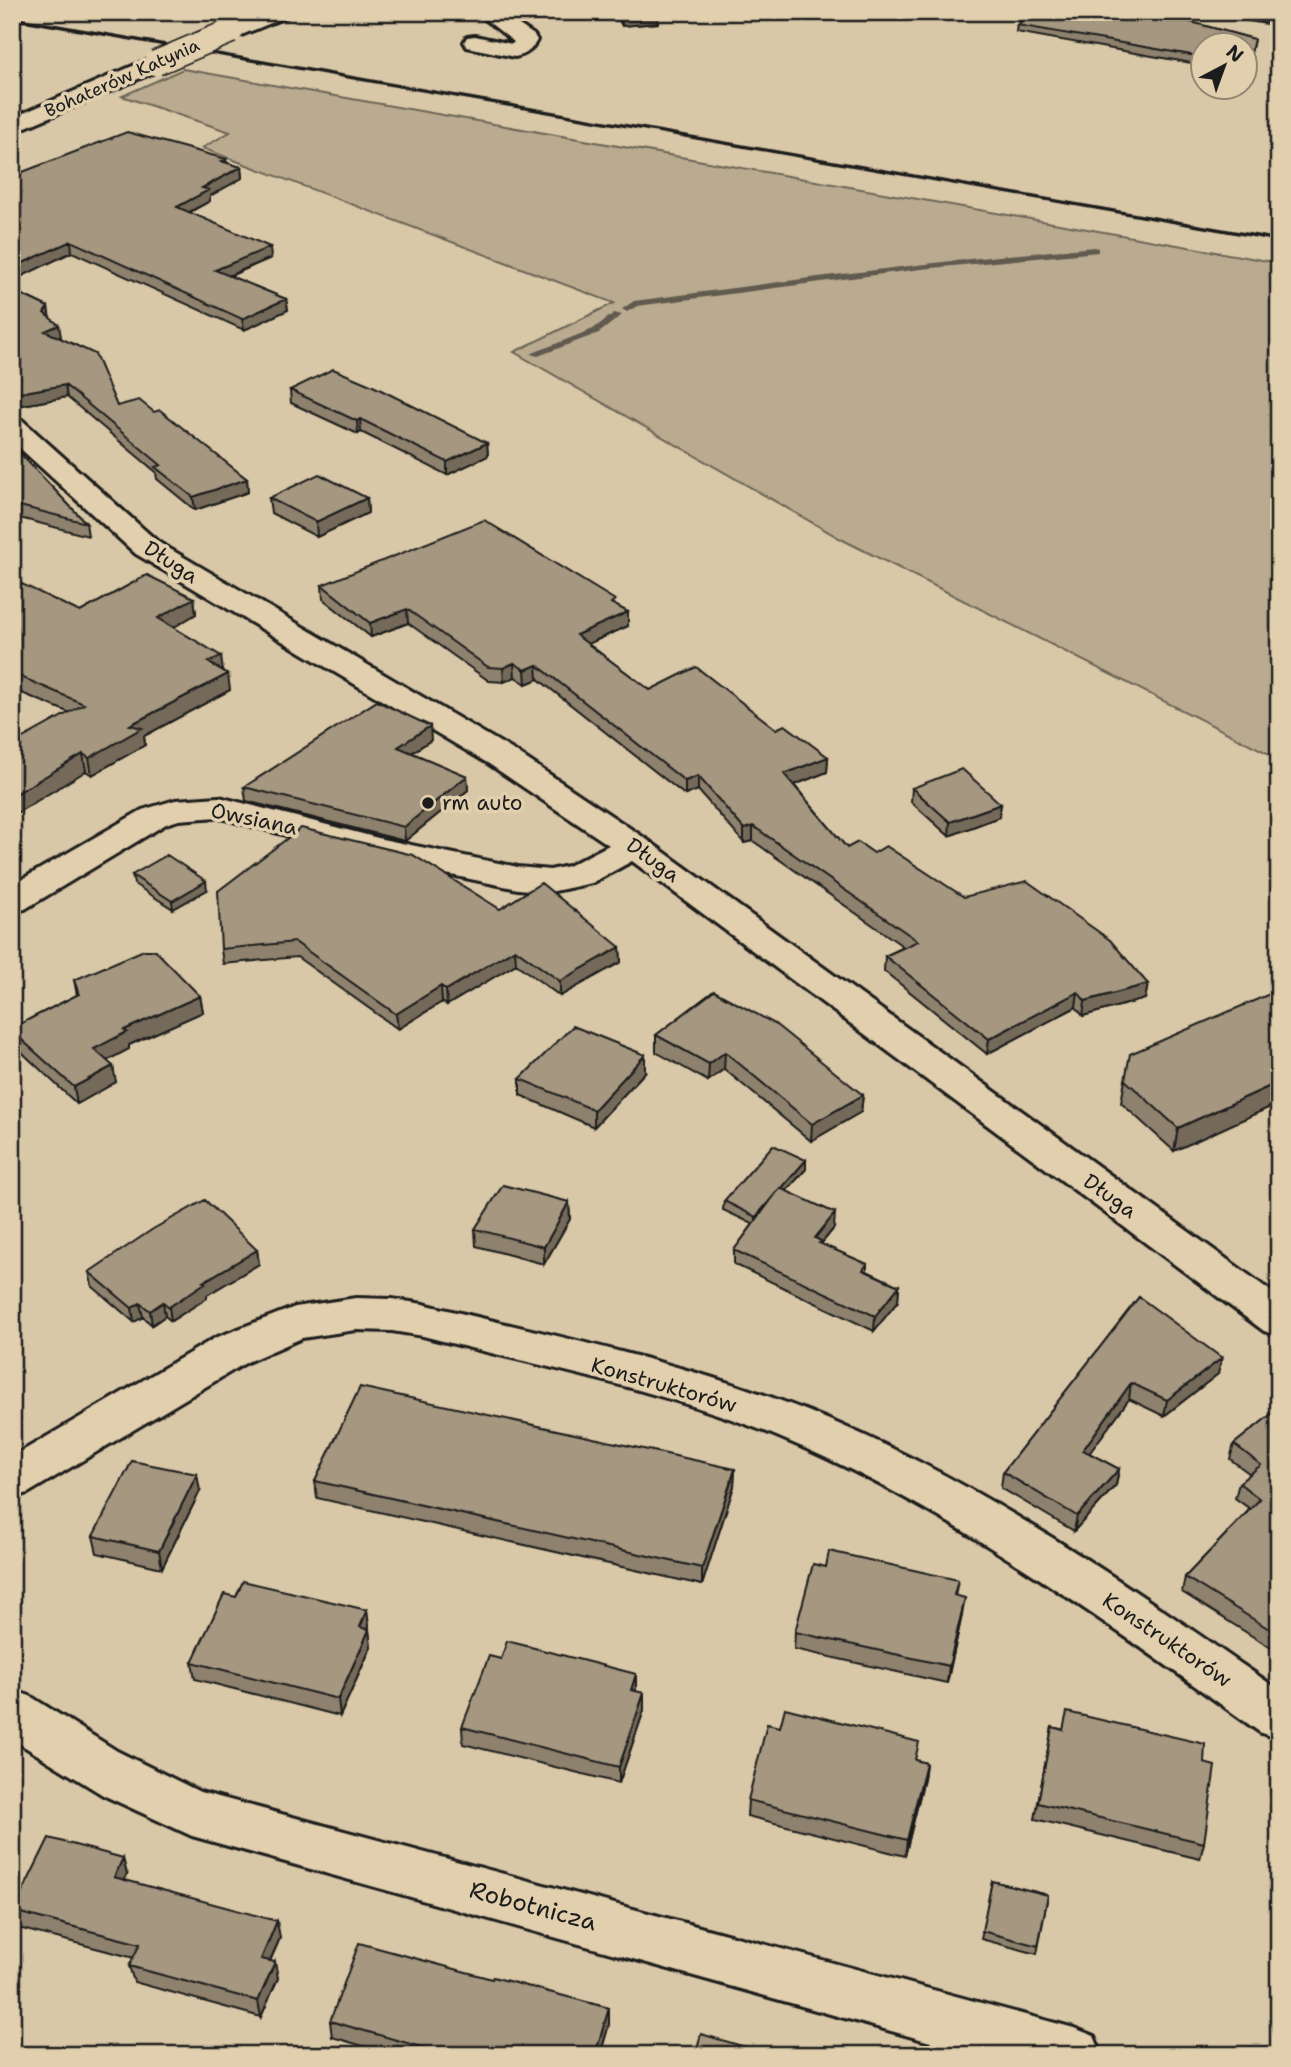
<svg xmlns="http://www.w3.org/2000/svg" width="1291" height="2067" font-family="'Shantell Sans',sans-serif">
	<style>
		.green { fill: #baab90; stroke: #6b6456; stroke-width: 2 }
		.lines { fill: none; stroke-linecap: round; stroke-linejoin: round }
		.stream { fill: #605a4f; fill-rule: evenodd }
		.minor-casing { stroke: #1c1c1c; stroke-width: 6 }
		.minor { fill: #e1cfad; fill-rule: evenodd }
		.rail { stroke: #1c1c1c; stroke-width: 3.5 }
		.minor-bridge-casing { stroke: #1c1c1c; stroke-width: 27; stroke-linecap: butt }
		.minor-bridge { stroke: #e1cfad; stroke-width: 24 }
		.wall { fill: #8e826e; stroke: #1c1c1c; stroke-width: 2 }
		.shaded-wall { fill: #746a5a; stroke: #1c1c1c; stroke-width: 2 }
		.building { fill: #a59780; stroke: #1c1c1c; stroke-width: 2 }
		.poi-dot { fill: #1c1c1c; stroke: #e1cfad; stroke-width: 2.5 }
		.labels { text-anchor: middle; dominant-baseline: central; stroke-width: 7; stroke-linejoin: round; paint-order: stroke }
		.far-street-label { font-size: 18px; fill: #1c1c1c; stroke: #e1cfad }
		.street-label { font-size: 21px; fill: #1c1c1c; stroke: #e1cfad }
		.poi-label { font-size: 21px; fill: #1c1c1c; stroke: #e1cfad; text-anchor: start }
		.near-street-label { font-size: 24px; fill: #1c1c1c; stroke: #e1cfad }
	</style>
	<rect width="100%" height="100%" fill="#d9c8a7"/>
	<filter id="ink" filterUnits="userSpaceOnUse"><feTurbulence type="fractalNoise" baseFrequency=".0143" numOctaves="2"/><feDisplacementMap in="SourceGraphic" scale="14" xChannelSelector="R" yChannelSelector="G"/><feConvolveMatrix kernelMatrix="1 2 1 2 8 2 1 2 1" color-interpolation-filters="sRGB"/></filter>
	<g filter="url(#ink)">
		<path class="green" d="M183 69 1279 263V759L841 539 514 352 614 303 202 148 230 132 122 96Z"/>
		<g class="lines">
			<path class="stream" d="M1095 247 1098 248V252L921 269 637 306 627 312 622 309 634 301C787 281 941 260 1095 247Z
				M614 313 622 315 599 333 538 356 530 354 593 329Z"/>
			<defs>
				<path id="minor" d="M261 12H291L288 16 239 36H223L220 31 223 26Z
					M476 12H500L534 35 537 40C532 50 526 55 515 57L467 47 464 42 467 37 475 36 512 44 514 42Z
					M1228 12H1279V24L1231 16Z
					M156 56 164 58 167 63 164 68 12 133V118Z
					M12 418 22 420 158 542 513 750 646 839 1279 1297V1336L1264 1331 632 861 592 883 550 892 518 889 379 860 218 817 179 820 166 824 25 909 12 912V885L142 810 175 800 219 797 382 839 518 867 550 870 568 866 609 845 489 764 136 554 12 441Z
					M356 1298 392 1299 423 1304C553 1336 686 1362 810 1412 980 1480 1130 1587 1279 1690V1739L1261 1733C1108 1624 954 1510 779 1437 665 1390 542 1367 423 1336L392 1331 356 1330 302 1338 247 1362 28 1493 12 1498V1457L215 1338 295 1307Z
					M12 1690 30 1696 117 1751 200 1792 1074 2028 1094 2036 1102 2055H977L192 1836 103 1795 12 1739Z"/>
			</defs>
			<use href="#minor" class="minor-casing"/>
			<use href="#minor" class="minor"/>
			<path class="rail" d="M12 18 1279 240"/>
			<defs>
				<path id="minor-bridge" d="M156 63 231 31"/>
			</defs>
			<use href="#minor-bridge" class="minor-bridge-casing"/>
			<use href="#minor-bridge" class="minor-bridge"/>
		</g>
		<path class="wall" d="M614 12H658V23L622 26Z
			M1034 12H1197L1196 17 1191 22 1254 39 1247 73 1245 72V46H1203V65L1016 32 1017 25Z
			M226 159 227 163 241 167 242 178 210 196V201L190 212 271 258 230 276 286 299 288 310 244 330 72 252 12 281V176Z
			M12 290 48 307 49 317 61 337 59 338 117 406 154 412 247 479 248 492 195 510 157 479 156 472 67 397 12 407Z
			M290 390 487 443 488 456 447 475 361 432 358 434 291 403Z
			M12 445 86 523 88 536 12 516Z
			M269 498H367L368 513 317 537 271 513Z
			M12 585 80 612 194 598 196 614 174 627 223 671 230 690 144 736 145 745 92 775 86 771 68 712 12 689Z
			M322 585 615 605 628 626 588 644 650 690 776 729 828 757 827 772 794 785 847 848 874 853 964 897 1148 984 1145 999 1083 1016 1076 1007 987 1054 884 971 885 956 904 947 753 841 744 843 698 790 685 795 538 679 526 684 515 677 504 682 489 681 408 623 371 637 323 599Z
			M431 740 412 753 467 776 468 790 405 841 246 801 244 787Z
			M912 788 1001 804 999 817 949 836 911 802Z
			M132 875 207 890 173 909 134 884Z
			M500 909 620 947 621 962 560 996 516 964 447 1005 442 1002 398 1029 297 957 223 964 221 949Z
			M74 980 200 996 203 1012 129 1045V1049L107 1060 116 1082 77 1104 14 1045 12 1038V1028L77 995Z
			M1279 990 1174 1151 1121 1103 1125 1080Z
			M714 991 863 1095 861 1112 811 1141 724 1069 708 1081 656 1052V1035Z
			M645 1072 594 1127 520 1095V1079Z
			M806 1169 786 1191 834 1228 821 1244 867 1264V1271L899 1286 898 1301 874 1331 734 1264V1250L753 1224 723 1210 724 1201Z
			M569 1202 570 1219 544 1264 476 1246 475 1229Z
			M257 1250 259 1264 207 1295V1298L171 1321 165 1316 152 1325 143 1317 134 1322 92 1286 89 1272Z
			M1139 1297 1218 1374 1164 1416 1129 1399 1089 1453 1119 1469 1116 1485 1074 1531 1001 1488 1003 1472Z
			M1279 1408V1653L1182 1592 1185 1577 1250 1509 1235 1498 1239 1483 1250 1474 1230 1459 1234 1444Z
			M735 1469 734 1486 702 1585 317 1498 315 1481Z
			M200 1491 162 1568 97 1553 93 1536Z
			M826 1567 958 1580 955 1596 962 1615 947 1683 794 1649 795 1632Z
			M236 1597 367 1610 369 1627 368 1629 369 1630 371 1647 340 1716 195 1679 192 1662Z
			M501 1659 636 1691 644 1710 619 1783 463 1744 462 1727Z
			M1052 1727 1204 1763V1843L1200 1859 1035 1819Z
			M916 1760 926 1763 924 1779 905 1856 747 1816 748 1800Z
			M127 1874 124 1880 280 1938 270 1961 278 1978 261 2017 134 1982 129 1966 134 1958 18 1928 13 1911Z
			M992 1881 1048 1895 1037 1954 981 1939Z
			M492 1979 609 2008V2024L602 2049 613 2055H394L332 2037 330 2021Z"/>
		<path class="shaded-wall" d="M1195 12H1197L1196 17 1186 28 1187 21Z
			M658 13V23L622 26V16Z
			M241 167 242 178 210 196V201L178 218 177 207 202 188Z
			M71 241 72 252 12 281V268Z
			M270 247 271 258 216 281 215 270Z
			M286 299 288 310 244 330 242 319Z
			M48 307 50 319 44 313Z
			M59 325 61 337 47 343 45 331Z
			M65 385 67 397 12 407V394Z
			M360 419 361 432 358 434 357 421Z
			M487 443 488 456 447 475V462Z
			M247 479 248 492 195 510 193 497Z
			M367 498 368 513 317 537 316 522Z
			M194 598 196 614 161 635 158 618Z
			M407 609 408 623 371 637 370 623Z
			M628 612V626L576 649V635Z
			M221 656 223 672 208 662Z
			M514 663 515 677 504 682 503 668Z
			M537 665 538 679 526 684 525 670Z
			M228 674 230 690 144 736 145 745 92 775 89 758 130 725Z
			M430 726 431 740 399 761 398 747Z
			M83 754 86 771 12 816V796Z
			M828 757 827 772 784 789V774Z
			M467 776 468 790 405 841 404 827Z
			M698 776V790L685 795V781Z
			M1001 804 999 817 949 836 950 822Z
			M753 826V841L744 843V829Z
			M206 881 207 890 173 909 172 901Z
			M620 947 621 962 560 996V981Z
			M515 949 516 964 447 1005 446 990Z
			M1148 984 1145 999 1083 1016 1085 1001Z
			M441 986 442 1002 398 1029 396 1014Z
			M1078 992 1076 1007 987 1054 989 1039Z
			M200 996 203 1012 129 1045V1049L97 1066 94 1049 124 1030Z
			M725 1052 724 1069 708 1081 709 1064Z
			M645 1055V1072L594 1127V1110Z
			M113 1066 116 1082 77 1104 74 1087Z
			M1279 1082V1103L1174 1151 1178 1128Z
			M863 1095 861 1112 811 1141 812 1124Z
			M806 1160V1169L756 1225V1217Z
			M569 1202 570 1219 544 1264V1247Z
			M835 1213 834 1228 821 1244 820 1255 815 1238Z
			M257 1250 259 1264 207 1295V1298L171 1321 169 1307 203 1282Z
			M899 1286 898 1301 874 1331 875 1316Z
			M163 1302 165 1316 152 1325 150 1311Z
			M140 1303 143 1317 134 1322 132 1308Z
			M1222 1358 1218 1374 1164 1416 1167 1400Z
			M1131 1383 1129 1399 1080 1466 1083 1450Z
			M735 1469 734 1486 702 1585V1568Z
			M1119 1469 1116 1485 1074 1531 1077 1516Z
			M197 1474 200 1491 162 1568 159 1551Z
			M965 1598 962 1615 947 1683 949 1666Z
			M367 1610 369 1627 362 1644 360 1627Z
			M369 1630 371 1647 340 1716 338 1699Z
			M636 1674V1691L631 1690Z
			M644 1693V1710L619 1783V1767Z
			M926 1763 924 1779 905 1856 907 1840Z
			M123 1858 127 1874 118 1893 114 1877Z
			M277 1921 280 1938 264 1975 261 1959Z
			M275 1962 278 1978 261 2017 258 2001Z
			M609 2008V2024L600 2055 597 2048Z"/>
		<path class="building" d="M620 12H658V13L622 16Z
			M1034 12H1195L1187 21 1254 39 1248 65H1245V46H1203V57L1017 25Z
			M127 132 226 159 221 161 241 167 202 188 209 190 177 207 270 247 215 270 286 299 242 319 71 241 12 268V176Z
			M12 290 48 307 44 313 59 325 45 331 95 354 117 406 139 400 154 412 160 410 247 479 193 497 155 467 161 465 65 385 12 394Z
			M333 369 373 386 487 443 447 462 360 419 357 421 290 390Z
			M12 445 86 523 12 504Z
			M319 474 367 498 316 522 269 498Z
			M484 520 615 600 611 603 628 612 576 635 650 690 696 667 776 729 785 725 828 757 784 774 847 848 858 842 874 853 886 846 964 897 1027 881 1110 940 1148 984 1085 1001 1078 992 989 1039 885 956 918 941 753 826 744 829 698 776 685 781 537 665 525 670 514 663 503 668 488 667 407 609 370 623 322 585Z
			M147 575 194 598 158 618 221 656 208 662 228 674 130 725 142 728 89 758 83 754 12 796V744L84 704 12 673V627L15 626 12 624V585L18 582 80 612Z
			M377 701 430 726 398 747 467 776 404 827 244 787Z
			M962 769 1001 804 950 822 912 788Z
			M301 828 413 855 500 909 541 883 620 947 560 981 515 949 446 990 441 986 396 1014 295 942 221 949 218 891Z
			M167 855 206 881 172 901 132 875Z
			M144 950H155L200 996 124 1030 127 1032 94 1049 113 1066 74 1087 12 1031V1028L79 994 74 980Z
			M1279 990V1082L1178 1128 1125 1080 1130 1054Z
			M714 991 775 1024 863 1095 812 1124 725 1052 709 1064 656 1035Z
			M573 1026 645 1055 594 1110 520 1079Z
			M773 1145 806 1160 781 1189 780 1188 756 1217 724 1201Z
			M503 1185 569 1202 544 1247 475 1229Z
			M780 1188 835 1213 815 1238 821 1241 819 1243 867 1264 863 1270 899 1286 875 1316 734 1250Z
			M205 1200 257 1250 203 1282 205 1283 169 1307 163 1302 150 1311 140 1303 132 1308 89 1272 153 1229Z
			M1139 1297 1222 1358 1167 1400 1131 1383 1083 1450 1119 1469 1077 1516 1003 1472Z
			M360 1387 735 1469 702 1568 315 1481Z
			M1279 1408V1635L1185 1577 1260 1499 1239 1483 1261 1465 1234 1444Z
			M132 1461 197 1474 159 1551 93 1536Z
			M829 1551 958 1580 954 1595 965 1598 949 1666 795 1632 813 1564 826 1567Z
			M243 1581 367 1610 360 1627 369 1630 338 1699 192 1662 224 1594 236 1597Z
			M507 1641 636 1674 631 1690 644 1693 619 1767 462 1727 489 1656 501 1659Z
			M785 1708 919 1742 915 1760 926 1763 907 1840 748 1800 767 1724 780 1727Z
			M1067 1712 1205 1744 1204 1763 1215 1766 1204 1843 1038 1803 1052 1727 1063 1730Z
			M49 1838 123 1858 114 1877 277 1921 261 1959 275 1962 258 2001 129 1966 140 1944 13 1911Z
			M992 1881 1048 1895 1038 1946 982 1931Z
			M359 1943 492 1979 493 1977 609 2008 597 2048 613 2052 612 2055H449L330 2021Z
			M701 2034 773 2055H695Z"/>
	</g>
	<circle class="poi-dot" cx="428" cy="803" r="7"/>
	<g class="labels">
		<g class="far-street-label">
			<text transform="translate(122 78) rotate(-24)">Bohaterów Katynia</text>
		</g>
		<g class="street-label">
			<text transform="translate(171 562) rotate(33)">Długa</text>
			<text transform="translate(254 819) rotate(12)">Owsiana</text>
			<text transform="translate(653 860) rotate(36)">Długa</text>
			<text transform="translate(1110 1196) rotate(36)">Długa</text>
			<text transform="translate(664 1385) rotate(16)">Konstruktorów</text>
			<text transform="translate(1167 1640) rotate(34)">Konstruktorów</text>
		</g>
		<g class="poi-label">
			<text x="442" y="803">rm auto</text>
		</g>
		<g class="near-street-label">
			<text transform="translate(533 1906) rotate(15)">Robotnicza</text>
		</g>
	</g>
	<rect width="1291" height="2067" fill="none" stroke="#e1cfad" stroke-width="42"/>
	<rect x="21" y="21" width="1249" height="2025" fill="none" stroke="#1c1c1c" stroke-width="2.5" filter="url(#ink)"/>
	<g transform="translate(1224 66) rotate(41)"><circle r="33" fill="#e1cfad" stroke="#928773" stroke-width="2"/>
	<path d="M0-5L12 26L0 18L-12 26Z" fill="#1c1c1c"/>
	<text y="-10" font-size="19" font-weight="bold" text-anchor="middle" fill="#1c1c1c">N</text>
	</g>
</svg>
